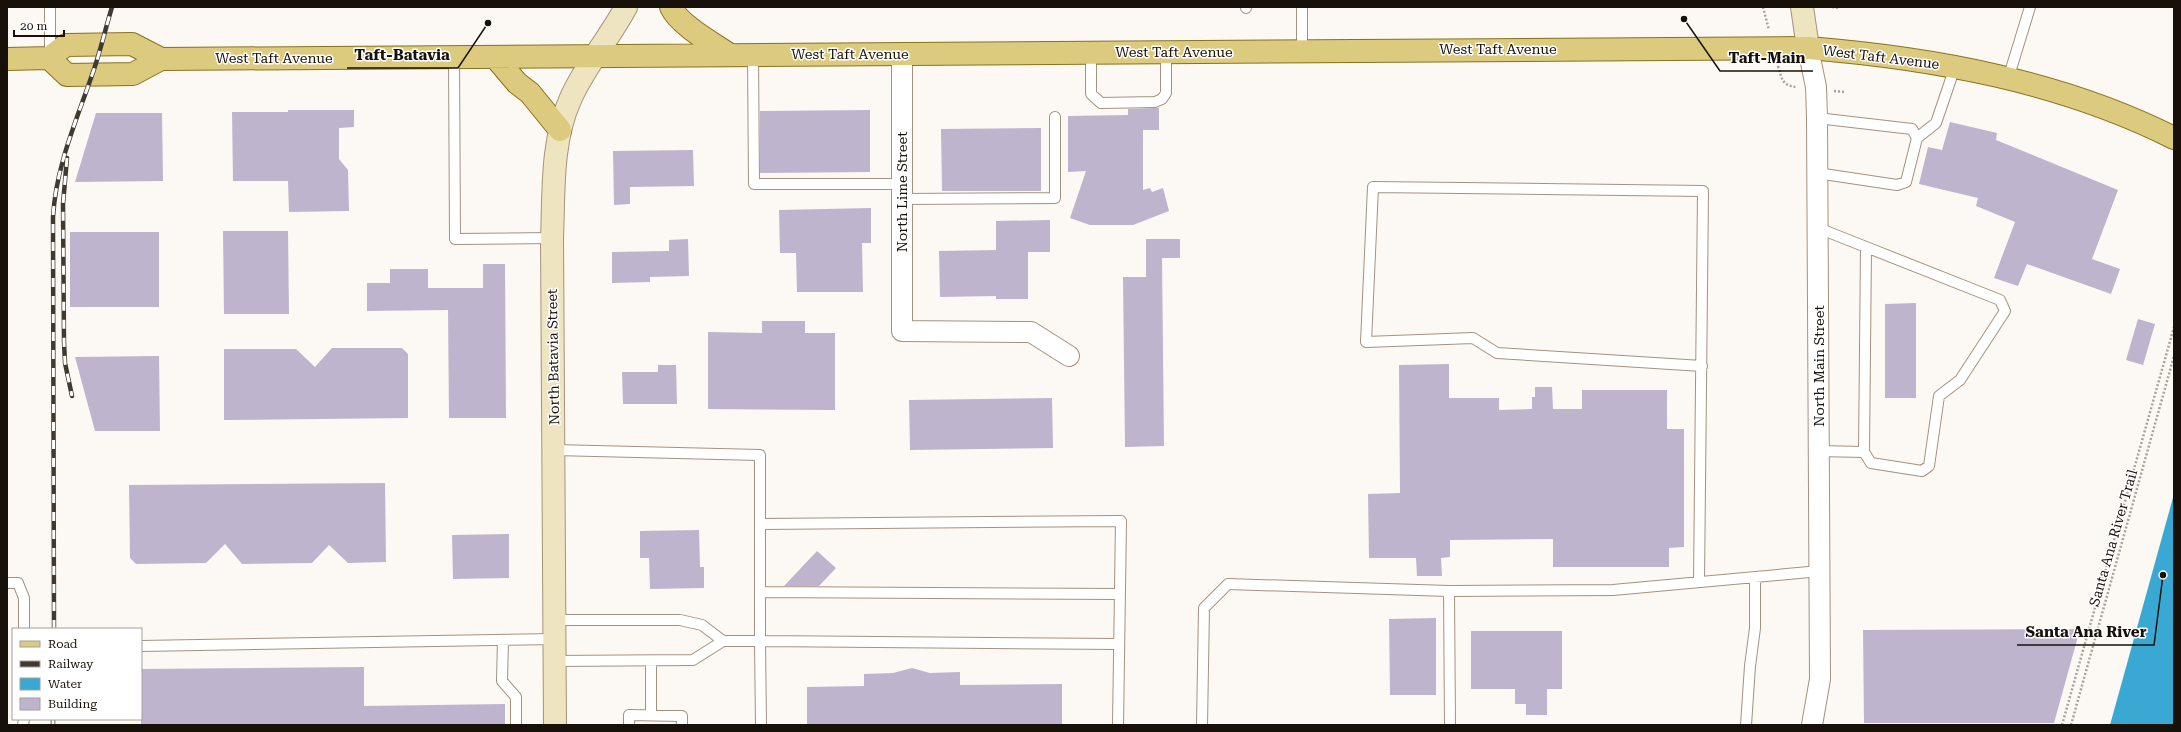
<svg xmlns="http://www.w3.org/2000/svg" width="2181" height="732" font-family="'Roboto Serif',serif">
	<style>
		.water { fill: #39a9d3 }
		.building { fill: #bfb4ce }
		.lines { fill: none; stroke-linecap: round; stroke-linejoin: round }
		.lane-casing { stroke: #a5927e; stroke-width: 12 }
		.street-casing { stroke: #a5927e; stroke-width: 22 }
		.secondary-casing { stroke: #a5927e; stroke-width: 24 }
		.primary-casing { stroke: #88721e; stroke-width: 24 }
		.path { stroke: #a7a29c; stroke-width: 2.5; stroke-dasharray: 2 2; stroke-linecap: butt }
		.lane { stroke: #fff; stroke-width: 10 }
		.street { stroke: #fff; stroke-width: 20 }
		.secondary { stroke: #eee4bf; stroke-width: 22 }
		.primary { stroke: #dcca7f; stroke-width: 22 }
		.rail-casing { stroke: #3f3931; stroke-width: 4.5 }
		.rail { stroke: #fff; stroke-width: 3; stroke-dasharray: 9; stroke-linecap: butt }
		.labels { text-anchor: middle; dominant-baseline: central; stroke-width: 3; stroke-linejoin: round; paint-order: stroke }
		.street-label { font-size: 14px; fill: #181109; stroke: #fff }
		.leader { fill: none; stroke: #181109; stroke-width: 1.5 }
		.callout-dot { fill: #181109; stroke: #fff; stroke-width: 1.5 }
		.callout-label { font-size: 15px; text-anchor: middle; font-weight: bold; fill: #181109; stroke: #fff; stroke-width: 3; stroke-linejoin: round; paint-order: stroke }
	</style>
	<rect width="100%" height="100%" fill="#fcf8f3"/>
	<path class="water" d="M2174 494V725H2110Z"/>
	<path class="building" d="M1155 108H1159V130H1143V190L1150 188 1152 192 1163 188 1169 211 1133 225H1090L1070 218 1086 171 1068 172V116L1128 115V109Z
		M288 110H354V127L339 128V159L348 170 349 211 289 212 288 181H233L232 112H288Z
		M870 110V172L760 173V111Z
		M96 113H162L163 181 75 182Z
		M1950 122 1997 133 1996 140 2118 190 2092 259 2120 269 2111 294 2027 264 2018 286 1994 278 2015 222 1976 206 1978 198 1919 184 1928 147 1942 150Z
		M1041 128V191H942L941 129Z
		M693 150 694 186 630 187V204L614 205 613 151Z
		M871 208V243H862L863 292H797L796 253H780L779 210Z
		M1050 220V252H1028V299H996V296L940 297 939 251 996 250V221Z
		M223 231H288L289 314H224Z
		M70 232H159V307H70Z
		M688 239 689 276 650 277V282L612 283V252L669 251V240Z
		M1146 239H1180V258H1162L1164 446 1125 447 1123 277H1146Z
		M483 264H505L506 418H449L448 310 367 311V283H390V269H428V288H483Z
		M1916 303V398H1885V304Z
		M2138 319 2155 324 2143 365 2126 360Z
		M762 321H805V333H835V410L708 409V332L762 333Z
		M332 348H402L408 354V418L224 420V349H296L315 367Z
		M159 356 160 431H95L75 357Z
		M1449 364V398H1499V410L1532 409V397H1535V387H1552L1553 409H1582V390H1667V429H1684V547L1669 548V567H1553V539L1450 540V557L1441 558 1442 576H1417L1416 558H1369L1368 494 1400 493 1399 365Z
		M658 365H676L677 404H623L622 372H658Z
		M1052 398 1053 448 910 450 909 400Z
		M385 483 386 562 348 563 329 545 312 563 242 564 225 544 206 563 136 564 130 558 129 485Z
		M699 530 700 567H704V588L650 589 649 558H640V531Z
		M509 534V578L453 579 452 535Z
		M817 551 836 568 819 586H784Z
		M1436 618V695H1390L1389 619Z
		M2080 629 2054 723H1864L1863 630Z
		M1471 631H1562V689H1547V715H1526V704H1515V689H1471Z
		M364 667V706L505 704V725H141V669Z
		M912 668 930 673 960 672V685L1062 684V725H807V687L864 686V674L893 673Z"/>
	<g class="lines">
		<defs>
			<path id="lane" d="M1246 7V8
				M1302 7V51
				M1091 52V94L1101 103 1155 102 1162 99 1166 93V52
				M753 55 754 184H903
				M50 56V7
				M454 57 455 239 552 238
				M2008 79 2030 7
				M1917 138 1936 123 1955 67
				M1817 173 1897 185 1906 182 1917 138 1912 129 1817 118
				M903 199 1055 198V117
				M1818 228 1866 247 2000 300 2005 311 1960 380 1939 396 1929 466 1922 471 1871 463 1864 452 1866 247
				M554 450 760 455V641H723
				M1819 451 1864 452
				M760 524 1121 521 1118 725
				M1699 582 1703 191 1373 187 1366 342 1473 338 1497 353 1702 366
				M7 583H18L24 598V629
				M1449 591 1450 725
				M761 592 1120 594
				M555 620H680L702 625 723 641 693 660 555 661
				M503 640 502 681 516 697V725
				M141 646 555 639
				M651 661V715
				M23 725 24 719
				M629 725V715L682 716V725
				M761 725 760 641 1119 644
				M1202 725 1204 608 1228 584 1449 591 1613 590 1820 571
				M1746 725 1750 666 1755 628V577"/>
			<path id="street" d="M1808 48 1816 87 1817 118 1820 679 1812 725
				M902 54V331L1031 332 1069 356"/>
			<path id="secondary" d="M1802 7 1808 48
				M555 725 552 238C554 192 551 143 570 100 584 67 609 39 626 7"/>
			<path id="primary" d="M671 7C679 25 714 44 730 55
				M495 57 517 83 530 93 560 130
				M49 58 67 75 133 74 161 59
				M7 59 49 58 66 45 132 44 161 59 1808 48C1932 58 2061 81 2174 138"/>
		</defs>
		<use href="#lane" class="lane-casing"/>
		<use href="#street" class="street-casing"/>
		<use href="#secondary" class="secondary-casing"/>
		<use href="#primary" class="primary-casing"/>
		<path class="path" d="M1763 7 1769 30
			M1832 7 1840 8
			M1778 66C1782 79 1782 86 1797 87
			M1834 91 1844 92
			M2062 725 2174 327
			M2071 725 2174 356"/>
		<use href="#lane" class="lane"/>
		<use href="#street" class="street"/>
		<use href="#secondary" class="secondary"/>
		<use href="#primary" class="primary"/>
		<defs>
			<path id="rail" d="M67 158 63 204 64 342 65 363 72 396
				M54 629 53 217C56 166 76 122 92 75 100 53 105 30 112 7
				M53 725V719"/>
		</defs>
		<use href="#rail" class="rail-casing"/>
		<use href="#rail" class="rail"/>
	</g>
	<g class="labels">
		<g class="street-label">
			<text x="1498" y="49">West Taft Avenue</text>
			<text x="1174" y="52">West Taft Avenue</text>
			<text x="850" y="54">West Taft Avenue</text>
			<text transform="translate(1881 57) rotate(7)">West Taft Avenue</text>
			<text x="274" y="58">West Taft Avenue</text>
			<text transform="translate(902 192) rotate(-90)">North Lime Street</text>
			<text transform="translate(553 357) rotate(-91)">North Batavia Street</text>
			<text transform="translate(1819 366) rotate(-90)">North Main Street</text>
			<text transform="translate(2113 538) rotate(-74)">Santa Ana River Trail</text>
		</g>
	</g>
	<path class="leader" d="M488 23L458 68H347M1684 19L1720 71H1813M2163 575L2154 645H2017"/>
	<g class="callout-dot">
		<circle cx="488" cy="23" r="4"/>
		<circle cx="1684" cy="19" r="4"/>
		<circle cx="2163" cy="575" r="4"/>
	</g>
	<g class="callout-label">
		<text x="402" y="60">Taft-Batavia</text>
		<text x="1767" y="63">Taft-Main</text>
		<text x="2086" y="637">Santa Ana River</text>
	</g>
	<rect width="2181" height="732" fill="none" stroke="#181109" stroke-width="16"/>
	<rect x="12" y="628" width="130" height="92" fill="#ffffff" stroke="#a3a09d"/>
	<rect x="20" y="641" width="20" height="6" fill="#dcca7f" stroke="#a3a09d"/>
	<text x="48" y="648" font-size="12" fill="#181109">Road</text>
	<rect x="20" y="661" width="20" height="6" fill="#3f3931" stroke="#a3a09d"/>
	<text x="48" y="668" font-size="12" fill="#181109">Railway</text>
	<rect x="20" y="678" width="20" height="12" fill="#39a9d3" stroke="#a3a09d"/>
	<text x="48" y="688" font-size="12" fill="#181109">Water</text>
	<rect x="20" y="698" width="20" height="12" fill="#bfb4ce" stroke="#a3a09d"/>
	<text x="48" y="708" font-size="12" fill="#181109">Building</text>
	<path d="M14 30v6h50v-6" fill="none" stroke="#181109" stroke-width="2"/>
	<text x="20" y="30" font-size="12" fill="#181109" stroke="#ffffff" stroke-width="3" paint-order="stroke">20 m</text>
</svg>
